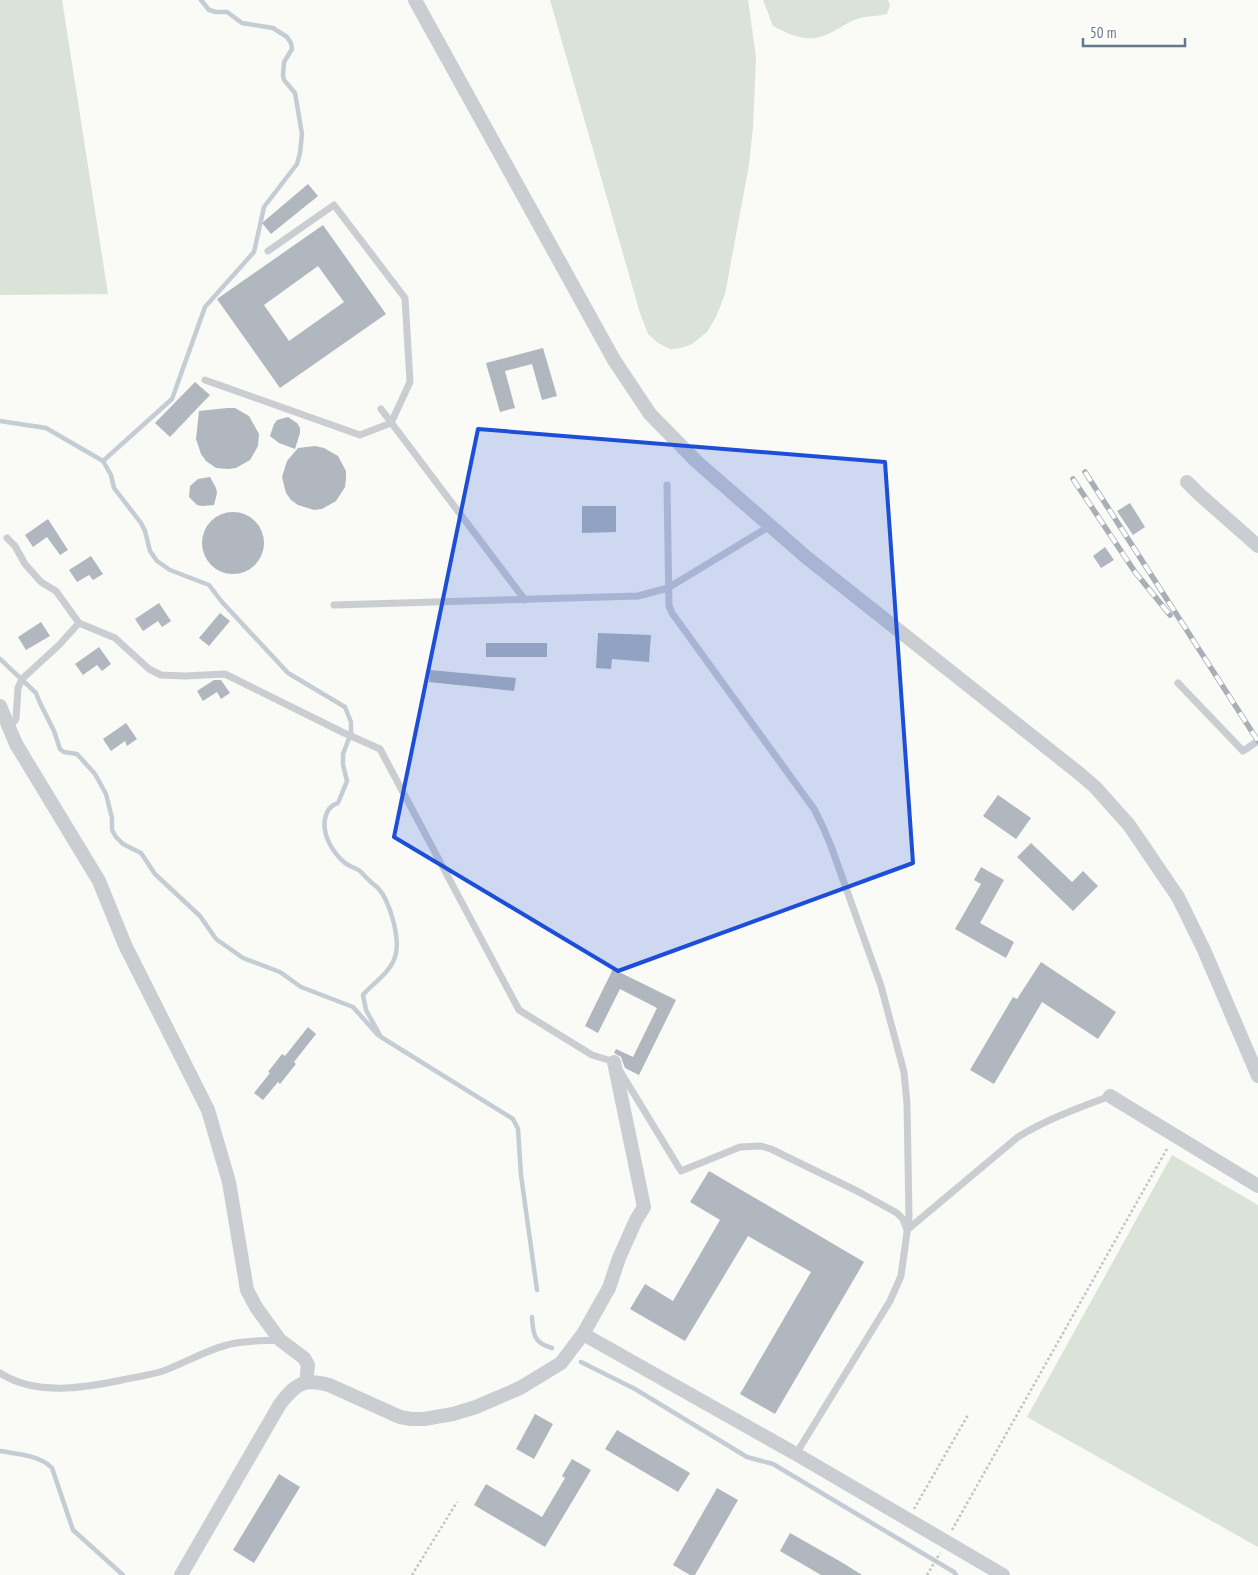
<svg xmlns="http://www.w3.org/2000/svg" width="1258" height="1575" font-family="'PT Sans Narrow',sans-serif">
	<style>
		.green { fill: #dbe2d8 }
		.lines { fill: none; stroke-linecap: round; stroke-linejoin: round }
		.stream { stroke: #c3cdd3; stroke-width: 4.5 }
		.building { fill: #b0b7bf; fill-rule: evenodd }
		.path { stroke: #c1c4c6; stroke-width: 2.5; stroke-dasharray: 2.5 2.5; stroke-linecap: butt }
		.lane { stroke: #cacdd2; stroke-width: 7 }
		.street { stroke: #cacdd2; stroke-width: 14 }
		.rail-casing { stroke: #a9afb6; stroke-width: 5.5 }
		.rail { stroke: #fff; stroke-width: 4; stroke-dasharray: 11; stroke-linecap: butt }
		.marked { fill: #1d4ed8; fill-opacity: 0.2; stroke: #1d4ed8; stroke-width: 4; stroke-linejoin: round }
	</style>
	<rect width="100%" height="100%" fill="#fafaf7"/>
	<path class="green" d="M0 0H62L108 294 0 295Z
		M550 0H748L756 57 753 127 749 165 725 294 716 317 707 332 692 344 681 348 670 349 658 343 648 334 640 313Z
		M763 0H888L890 5 887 14C879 16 869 16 860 18 849 21 842 27 832 32 810 44 794 37 773 26Z
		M1172 1155 1258 1205V1547L1027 1417Z"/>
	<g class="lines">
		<path class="stream" d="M0 421 46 428 103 461 111 475 114 488 141 523 145 531 150 551 157 561 170 570 209 585 222 602 288 673 345 707 351 722V733L343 754V765L347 781 338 803C330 806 327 810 325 819 322 835 333 853 345 863 350 867 357 868 361 872 365 876 368 880 372 883 374 885 376 886 378 888 390 901 401 940 395 957 390 973 373 983 363 995L366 1010 381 1037 513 1119 518 1129 521 1175 537 1290
			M103 461 172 399 205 307 254 252 264 207 297 164 300 153 302 134 295 93 284 80 283 76 284 62 292 49 291 43 287 37 273 28 242 23 227 12H216L209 10 201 0
			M0 659 36 693 40 703 54 731 60 749 64 752 77 754 95 774 106 794 112 818V830L116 837 123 844 141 853 155 874 200 916 216 939 243 958 280 972 301 987 353 1007 378 1035
			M532 1317C533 1335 534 1343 552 1348
			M581 1362 635 1389 747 1457 773 1464 954 1572 956 1575
			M0 1451C17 1454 40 1455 52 1468L73 1530 123 1575"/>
	</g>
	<path class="building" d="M308 184 318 196 271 234 262 223Z
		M323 225 386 314 280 388 217 299ZM318 266 344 302 289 341 264 305Z
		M543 348 557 396 542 400 532 364 505 371 515 408 500 412 486 363Z
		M195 382 210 395 170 437 155 423Z
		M227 408H235L249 416 259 434 258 446 250 460 236 468 228 469 216 468 206 461 201 454 196 439 199 411Z
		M288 417 297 423 300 428V433L295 449 279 443 270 436 274 424 277 420Z
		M315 446 324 448 338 456 346 471V479L345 487 336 501 322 509 314 510 298 505 291 500 286 493 282 477 287 461 298 448Z
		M210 477 216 488 217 493 214 505 202 506 197 505 189 497 190 486 198 479Z
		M1130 503 1145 527 1133 535 1117 511Z
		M582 506H616V532L582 533Z
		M202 543a31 31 0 1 1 62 0a31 31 0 1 1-62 0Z
		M48 519 68 550 60 555 47 537 33 547 25 535Z
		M1105 547 1114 560 1101 568 1093 556Z
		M91 556 103 574 93 580 89 575 77 582 69 570Z
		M159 603 171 621 162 627 158 621 143 631 135 619Z
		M220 613 230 621 209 646 199 638Z
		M41 622 50 636 26 650 18 637Z
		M598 633 651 635 649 662 612 659 611 669 596 668Z
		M486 643H547V657H486Z
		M99 647 111 664 102 671 97 665 83 675 75 664Z
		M430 670 516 678 514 691 429 682Z
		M214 680H221L230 693 221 699 217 692 203 701 197 691Z
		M126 723 137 739 127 746 125 741 111 751 103 739Z
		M998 795 1031 818 1016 839 983 816Z
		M1031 843 1072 882 1083 871 1098 886 1073 911 1017 857Z
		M981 867 1004 880 980 923 1014 942 1006 958 955 929 981 884 974 880Z
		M1041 962 1116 1012 1098 1039 1042 1002 994 1084 970 1070 1013 997 1017 999Z
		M613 969 676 1000 639 1075 625 1068 621 1057 614 1053 616 1049 633 1057 657 1008 620 989 598 1033 585 1026Z
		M308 1027 316 1034 294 1062 296 1064 280 1084 278 1082 263 1100 254 1093 270 1073 268 1072 282 1054 285 1056Z
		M709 1171 864 1262 775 1414 740 1394 811 1272 748 1236 685 1341 630 1309 645 1284 673 1301 720 1220 690 1202Z
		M535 1414 553 1424 534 1459 516 1449Z
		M617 1430 690 1473 678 1492 605 1449Z
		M572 1459 591 1470 545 1547 474 1505 486 1484 542 1517 565 1478 562 1476Z
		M279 1474 300 1487 254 1563 233 1550Z
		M717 1488 738 1500 695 1575H690L673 1565Z
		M790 1533 843 1563 862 1575H821L780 1551Z"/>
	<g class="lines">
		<path class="path" d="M914 1509 968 1415
			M952 1530 1168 1147
			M412 1575 457 1502
			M927 1575 940 1553"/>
		<path class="lane" d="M205 380 360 435 391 423 410 382 405 298 334 205 268 251
			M381 409 525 600
			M667 485 669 606 672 613 814 809 823 827 831 846 881 986 904 1072 907 1104 909 1218 901 1276 890 1301 796 1454
			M7 538 15 546 25 564 41 582 56 591 79 623 115 638 149 669 161 675 185 676 225 674 342 732 380 749 519 1010 592 1055 615 1062
			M334 605 638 596 668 588 770 526
			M1178 683 1243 751 1258 741
			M9 728 16 719 18 688 22 679 59 645 79 623
			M620 1071 681 1171 740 1147 761 1146 771 1149 859 1192 897 1213 903 1219 907 1230 1018 1137C1047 1119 1078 1108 1110 1096
			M0 1373C35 1396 84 1388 122 1380 136 1377 150 1375 163 1371 185 1363 204 1351 227 1345 244 1340 262 1341 279 1340"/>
		<path class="street" d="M415 0 614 360 650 414 697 462 806 557 1080 774 1095 787 1129 825 1178 897 1204 950 1258 1076
			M1187 482 1199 494 1258 546
			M0 706 16 744 99 881 125 945 208 1110 229 1182 247 1290 256 1307 280 1340 304 1358 308 1365 306 1382
			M1110 1096 1258 1186
			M583 1334 796 1454 1003 1575
			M181 1575 280 1404C296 1384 303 1378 329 1385L400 1417 411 1419H424L453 1414 476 1407 520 1388 561 1363 583 1334 609 1288 619 1258 636 1220 644 1207 614 1062"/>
		<defs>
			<path id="rail" d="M1085 472 1258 741
				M1073 479 1135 572 1170 615"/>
		</defs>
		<use href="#rail" class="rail-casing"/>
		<use href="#rail" class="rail"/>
	</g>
	<path class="marked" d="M478 429 885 462 913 863 618 971 394 837Z"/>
	<path d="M1083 38v8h102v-8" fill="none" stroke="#66778c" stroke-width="2.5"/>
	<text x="1090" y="38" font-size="15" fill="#66778c" stroke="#ffffff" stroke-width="4" paint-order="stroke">50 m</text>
</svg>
